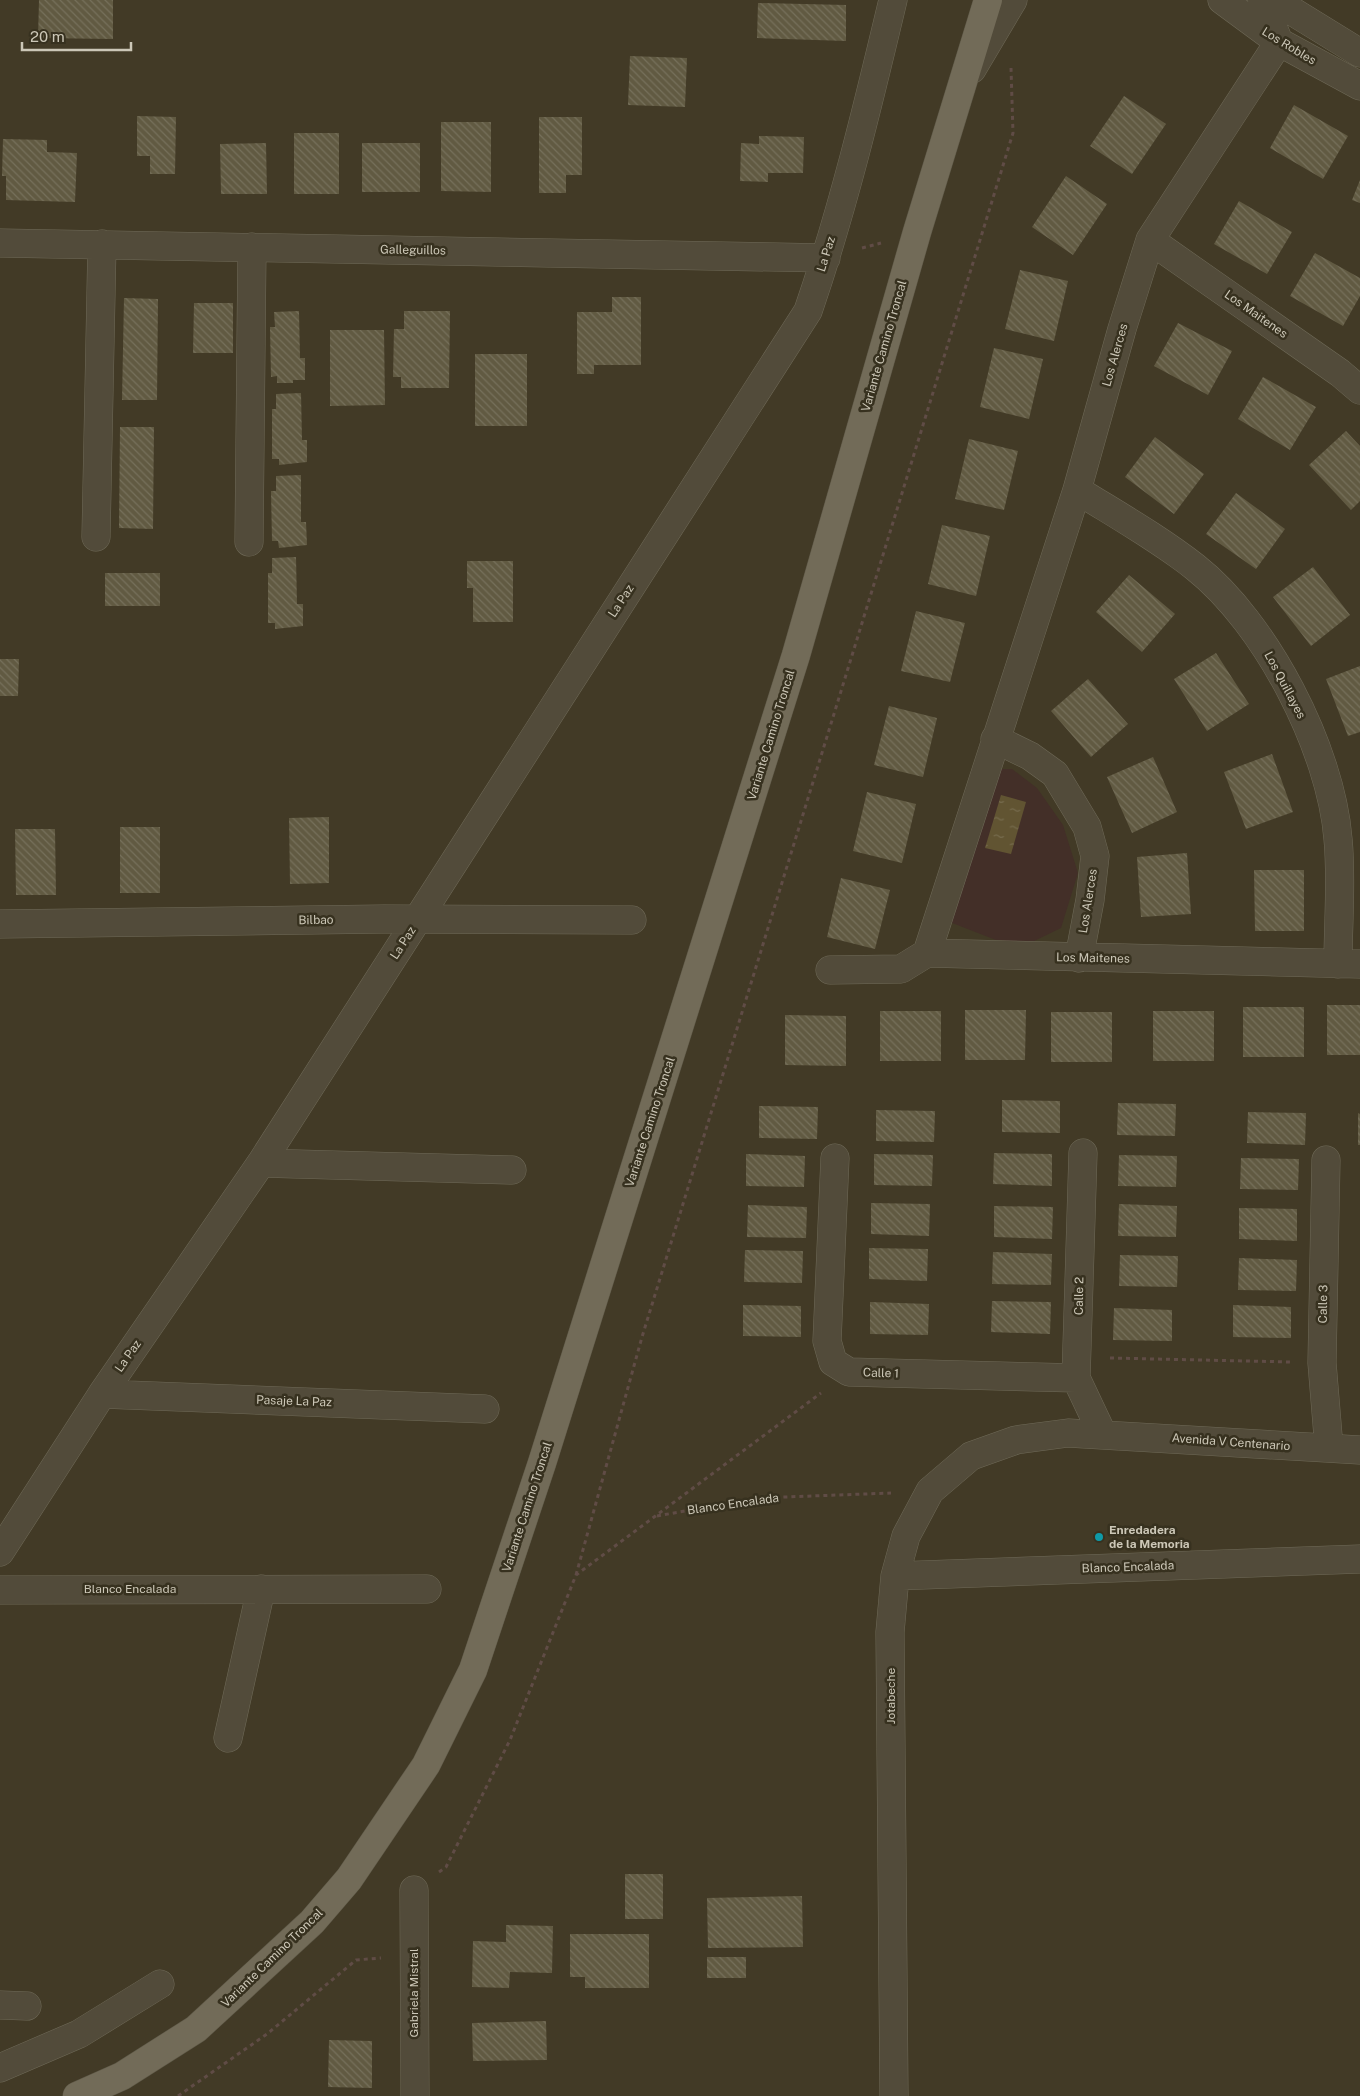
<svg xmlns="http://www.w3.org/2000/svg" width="1360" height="2096" font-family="'Public Sans',sans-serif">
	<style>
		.green { fill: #432f28 }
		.water { fill: url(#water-ripples) }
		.building { fill: url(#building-back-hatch) }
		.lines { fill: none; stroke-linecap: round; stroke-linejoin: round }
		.minor-casing { stroke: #6f6a58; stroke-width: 29 }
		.major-casing { stroke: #5e5847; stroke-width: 29 }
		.path { stroke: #604c46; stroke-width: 3; stroke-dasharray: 4 4; stroke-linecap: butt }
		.minor { stroke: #524b3a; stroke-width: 28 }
		.major { stroke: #726b58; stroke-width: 28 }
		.culture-dot { fill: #0f9aa8; stroke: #37311f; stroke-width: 2 }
		.labels { text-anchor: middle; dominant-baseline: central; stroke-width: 5; stroke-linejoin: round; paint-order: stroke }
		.street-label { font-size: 12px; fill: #ccc7b7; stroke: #37311f }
		.poi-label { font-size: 12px; font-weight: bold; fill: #ccc7b7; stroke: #37311f; text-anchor: start }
	</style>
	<defs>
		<pattern id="water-ripples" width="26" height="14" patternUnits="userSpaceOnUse" patternTransform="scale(1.25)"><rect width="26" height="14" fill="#615432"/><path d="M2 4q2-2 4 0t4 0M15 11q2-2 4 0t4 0" fill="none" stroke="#766b4d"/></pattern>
		<pattern id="building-back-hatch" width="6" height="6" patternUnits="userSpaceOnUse" patternTransform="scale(1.25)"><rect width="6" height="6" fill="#615a42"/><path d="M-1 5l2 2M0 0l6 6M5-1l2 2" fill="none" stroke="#76705b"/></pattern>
	</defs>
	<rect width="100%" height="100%" fill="#423a26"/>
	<path class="green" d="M998 769H1012L1037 788 1063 825 1078 873 1061 928 1030 943 996 940 947 921Z"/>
	<path class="water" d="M1001 795 1026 802 1011 854 985 848Z"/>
	<path class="building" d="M39 0H113V39L38 38Z
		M758 3 846 5V41L757 38Z
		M630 56 687 58 685 107 628 105Z
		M1124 96 1166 124 1132 174 1090 146Z
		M1294 105 1348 136 1323 179 1270 148Z
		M137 116 176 117 175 174H150V156H137Z
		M539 117H582V175H566V193H539Z
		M441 122H491V192L441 191Z
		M294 133H339V194H294Z
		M759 136 804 137 803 173H768V182L740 181 741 143 759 144Z
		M3 139 47 140V152L77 153 75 202 6 200V176H2Z
		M266 143 267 194H221L220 144Z
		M362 143H420V192H362Z
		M1066 176 1107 204 1073 255 1032 227Z
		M1360 180V203L1352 200Z
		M1239 201 1292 232 1267 274 1214 244Z
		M1315 253 1360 278V296L1343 326 1290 296Z
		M1020 270 1068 281 1054 341 1005 329Z
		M612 297H641V365H594V374H577V312H612Z
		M124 298 158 299 157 400H122Z
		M194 303H233V353H193Z
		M299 311 300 358H305V380H293V383H277V376L271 377 270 327H275L274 312Z
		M404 311H450L449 388H401V377H393L394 329H404Z
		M1178 323 1232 351 1208 395 1154 366Z
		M330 330H384L385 405 330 406Z
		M994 348 1043 359 1029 419 980 407Z
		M475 354H527V426H475Z
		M1263 377 1316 407 1290 450 1238 419Z
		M301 393 302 440H307V462L279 465V459H272V409H276V394Z
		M120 427H154L153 529 119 528Z
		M1346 431 1360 446V501L1351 510 1309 465Z
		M1155 437 1204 474 1174 514 1125 477Z
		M969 439 1018 451 1004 510 955 499Z
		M301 475V522H306L307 545 279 548 278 541H272L271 491H276V476Z
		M1236 493 1285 529 1256 569 1206 534Z
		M942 525 990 536 976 596 928 584Z
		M296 557 297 604H303V626L275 629V623H268V573H272V558Z
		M467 561H513V622H473V588H467Z
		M1313 567 1350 615 1311 646 1273 597Z
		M105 573H160V606H105Z
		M1129 575 1175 614 1142 652 1096 612Z
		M916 611 965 623 950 682 901 671Z
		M1216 653 1249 704 1207 731 1174 679Z
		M0 659H19L18 696H0Z
		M1360 666V732L1348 736 1326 679Z
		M1088 679 1128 724 1091 757 1051 711Z
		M889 706 937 718 923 777 874 765Z
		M1272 754 1293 812 1246 829 1224 772Z
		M1153 757 1177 812 1132 833 1107 777Z
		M867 792 916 804 902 863 853 851Z
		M329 817V883L290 884 289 818Z
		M120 827H160V893H120Z
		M15 829H55L56 895H16Z
		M1187 853 1191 914 1141 917 1137 857Z
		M1254 870H1304V931H1255Z
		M841 878 890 890 875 949 827 937Z
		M1327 1005H1360V1055H1327Z
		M1243 1007H1304V1057H1243Z
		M965 1010H1026L1025 1060H965Z
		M880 1011H941V1061H880Z
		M1153 1011H1214V1061H1153Z
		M1051 1012H1112V1062H1051Z
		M785 1015 846 1016V1066L785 1065Z
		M1002 1100 1060 1101V1133L1002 1132Z
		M1118 1103 1176 1104 1175 1136 1117 1135Z
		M759 1106 818 1107 817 1139 759 1138Z
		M876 1110 935 1111 934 1142 876 1141Z
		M1248 1112 1306 1113 1305 1145 1247 1143Z
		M1358 1113 1360 1114V1145H1358Z
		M994 1153 1052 1154V1186L993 1184Z
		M746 1154 805 1156 804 1187 746 1186Z
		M874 1154 933 1155 932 1186 874 1185Z
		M1119 1155 1177 1156 1176 1187 1118 1186Z
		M1241 1158 1299 1159 1298 1190 1240 1189Z
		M871 1203 930 1204 929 1236 871 1234Z
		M1119 1204 1177 1206 1176 1237 1118 1236Z
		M748 1205 807 1207 806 1238 747 1237Z
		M994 1206 1053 1207 1052 1239 994 1237Z
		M1239 1208 1297 1209V1241L1239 1239Z
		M869 1248 928 1249 927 1281 869 1279Z
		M745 1250 803 1251 802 1283 744 1282Z
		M993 1252 1052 1254 1051 1285 992 1284Z
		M1120 1255 1178 1256 1177 1287 1119 1286Z
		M1239 1258 1297 1260 1296 1291 1238 1290Z
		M992 1301 1051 1302 1050 1334 991 1332Z
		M870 1302 929 1304 928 1335 870 1334Z
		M743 1305 801 1306V1337L743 1336Z
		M1233 1305 1291 1307V1338L1233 1337Z
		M1114 1308 1172 1310V1341L1113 1340Z
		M625 1874H663V1919H625Z
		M802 1896 803 1947 708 1948 707 1898Z
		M506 1925 553 1926 552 1973 510 1972 509 1988 472 1987 473 1941 506 1942Z
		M570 1934H649V1988H585V1977H570Z
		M707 1957H746V1978H707Z
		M546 2021 547 2060 473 2061 472 2023Z
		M329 2040 372 2041V2088L328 2087Z"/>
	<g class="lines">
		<defs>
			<path id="minor" d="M1222 0 1279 42 1360 86
				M1274 0 1360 53
				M972 69 1013 0
				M1150 240 1340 373 1360 390
				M0 243 826 258
				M1077 490C1117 515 1158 538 1195 567 1266 623 1331 749 1338 839 1342 879 1338 923 1338 964
				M96 537 102 244
				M249 542 252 247
				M995 739 1030 756 1055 774 1087 827 1095 856 1090 900 1079 958
				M0 924 384 919 632 920
				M927 953 1077 490 1122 329 1150 240 1279 42 1262 0
				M830 970 901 969 927 953 1360 964
				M1083 1153 1076 1378 1102 1433
				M835 1158 827 1341 833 1362 849 1372 1076 1378
				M1326 1160 1322 1363 1329 1448
				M261 1163 512 1170
				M102 1394 485 1409
				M0 1552 102 1394 261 1163 808 311C843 209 868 105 893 0
				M895 1576 1360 1559
				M0 1590 427 1589
				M228 1738 261 1589
				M414 1890 415 2096
				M0 2005 27 2006
				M0 2068 79 2034 160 1984
				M894 2096 890 1632 895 1576 906 1536 930 1491 971 1456 1016 1440 1068 1433 1360 1450"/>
			<path id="major" d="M77 2096 122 2076 196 2029 312 1922 349 1879 426 1765 473 1670 542 1463 796 655 917 232 988 0"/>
		</defs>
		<use href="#minor" class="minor-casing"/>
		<use href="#major" class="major-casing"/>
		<path class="path" d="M862 248 881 243
			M1110 1358 1291 1362
			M657 1516 758 1498 891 1493
			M576 1575 642 1337 1013 133 1011 68
			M439 1872 446 1867 510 1740 576 1575 821 1393
			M178 2096 267 2034 356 1960 381 1958"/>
		<use href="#minor" class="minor"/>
		<use href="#major" class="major"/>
	</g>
	<circle class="culture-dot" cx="1099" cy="1537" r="5"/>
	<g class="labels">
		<g class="street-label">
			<text transform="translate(1289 46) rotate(31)">Los Robles</text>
			<text transform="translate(413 250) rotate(1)">Galleguillos</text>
			<text transform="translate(826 254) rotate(-73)">La Paz</text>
			<text transform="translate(1256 314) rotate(35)">Los Maitenes</text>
			<text transform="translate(884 346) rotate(-74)">Variante Camino Troncal</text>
			<text transform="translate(1115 355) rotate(-74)">Los Alerces</text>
			<text transform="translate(621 601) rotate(-57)">La Paz</text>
			<text transform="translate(1285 685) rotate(62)">Los Quillayes</text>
			<text transform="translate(771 735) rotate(-73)">Variante Camino Troncal</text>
			<text transform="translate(1088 901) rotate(-81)">Los Alerces</text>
			<text transform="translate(316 920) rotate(-1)">Bilbao</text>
			<text transform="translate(403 943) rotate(-57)">La Paz</text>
			<text transform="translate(1093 958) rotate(1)">Los Maitenes</text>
			<text transform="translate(650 1122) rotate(-72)">Variante Camino Troncal</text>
			<text transform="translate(1079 1296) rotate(-89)">Calle 2</text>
			<text transform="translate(1323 1304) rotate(-89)">Calle 3</text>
			<text transform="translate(128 1356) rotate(-55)">La Paz</text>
			<text transform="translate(881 1373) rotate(2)">Calle 1</text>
			<text transform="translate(294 1401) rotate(2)">Pasaje La Paz</text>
			<text transform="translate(1231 1442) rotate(4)">Avenida V Centenario</text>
			<text transform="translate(733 1504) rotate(-8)">Blanco Encalada</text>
			<text transform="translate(527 1507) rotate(-72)">Variante Camino Troncal</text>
			<text transform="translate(1128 1567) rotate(-2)">Blanco Encalada</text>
			<text x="130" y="1589">Blanco Encalada</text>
			<text transform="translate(891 1696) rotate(-90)">Jotabeche</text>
			<text transform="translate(272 1958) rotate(-44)">Variante Camino Troncal</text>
			<text transform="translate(414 1993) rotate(-90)">Gabriela Mistral</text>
		</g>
		<g class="poi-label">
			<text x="1109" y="1530">Enredadera<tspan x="1109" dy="14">de la Memoria</tspan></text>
		</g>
	</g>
	<path d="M22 42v8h109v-8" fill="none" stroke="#ccc7b7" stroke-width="2.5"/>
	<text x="30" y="42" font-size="15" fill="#ccc7b7" stroke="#37311f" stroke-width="4" paint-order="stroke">20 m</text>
</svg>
